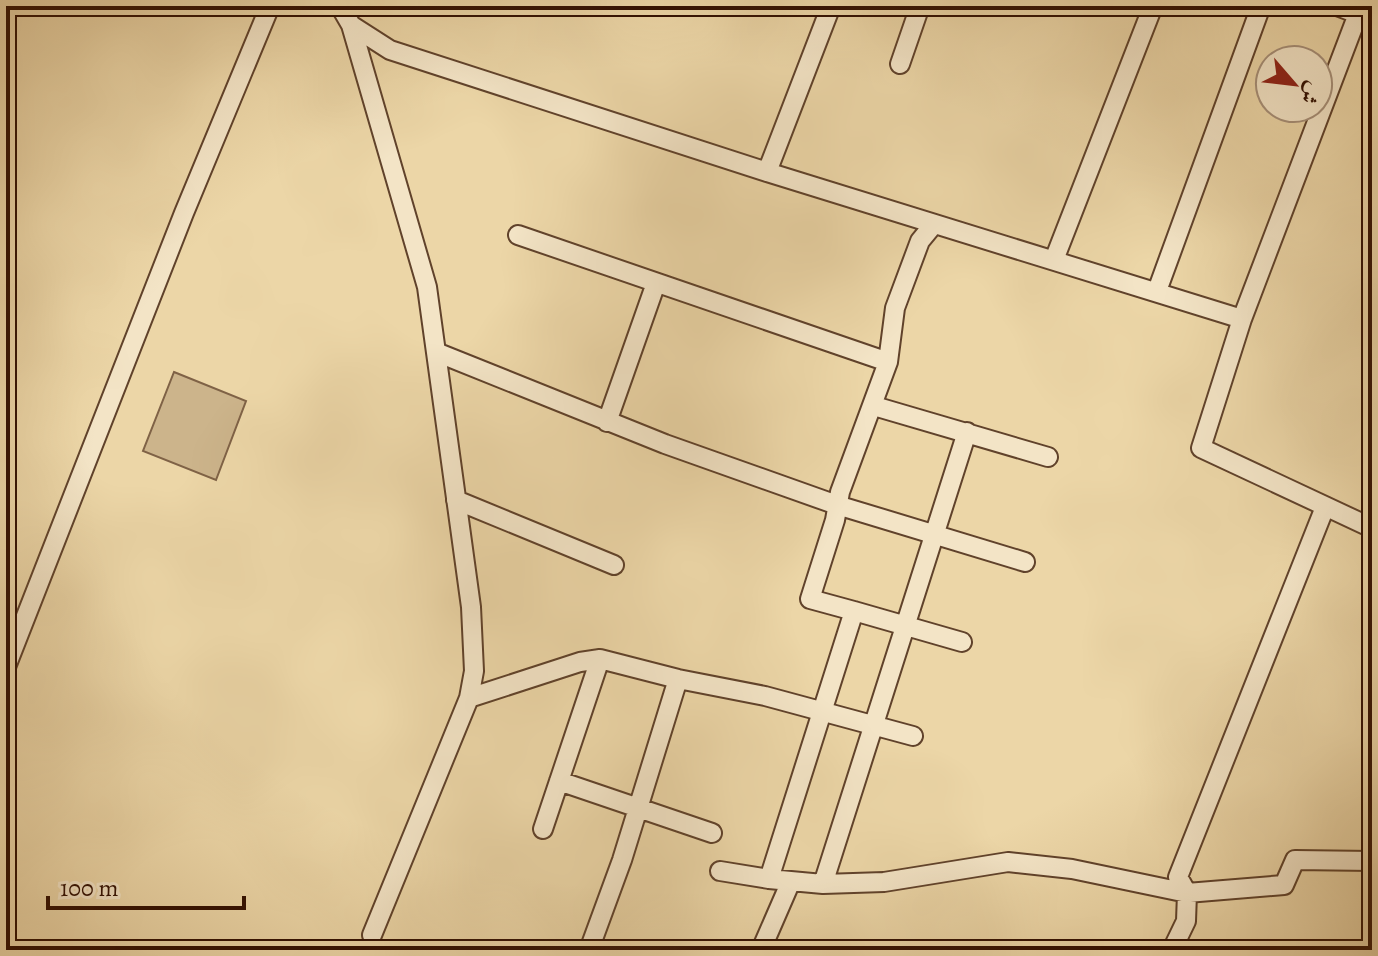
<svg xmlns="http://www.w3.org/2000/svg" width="1378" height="956" font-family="Alegreya,Amiri,serif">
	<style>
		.pitch { fill: #ccb48b; stroke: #7f6246; stroke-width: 2 }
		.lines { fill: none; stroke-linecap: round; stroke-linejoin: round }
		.minor-casing { stroke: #60422b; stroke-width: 22 }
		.minor { stroke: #f3e4c6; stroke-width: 18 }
	</style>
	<rect width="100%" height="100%" fill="#ecd6a7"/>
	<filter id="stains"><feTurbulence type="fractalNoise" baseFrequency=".0025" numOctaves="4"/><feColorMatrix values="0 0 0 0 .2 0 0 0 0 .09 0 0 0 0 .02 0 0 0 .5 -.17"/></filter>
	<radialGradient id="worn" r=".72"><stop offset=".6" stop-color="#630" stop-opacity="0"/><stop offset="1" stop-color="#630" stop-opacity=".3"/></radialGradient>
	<path class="pitch" d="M174 372 246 401 216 480 143 451Z"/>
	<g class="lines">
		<defs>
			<path id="minor" d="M340 6 351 25 390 50 767 172 1242 319
				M1337 6 1358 14
				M1361 6 1242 319 1201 448 1372 528
				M351 25 427 287 471 607 474 671 469 698 372 935
				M900 64 920 6
				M767 172 831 6
				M518 235 888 362
				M1054 260 1153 6
				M1157 291 1261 6
				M436 352 665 444 837 505 1025 562
				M874 406 1048 457
				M607 422 656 283
				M456 500 614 565
				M1325 507 1178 877 1187 893 1284 885 1295 860 1372 861
				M854 611 962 642
				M6 667 184 213 270 6
				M469 698 580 662 600 659 678 679 765 696 913 736
				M559 781 712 833
				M543 829 600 659
				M720 871 769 879 823 884 884 882 1008 862 1072 869 1187 893 1186 921 1172 950
				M769 879 854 611 810 599 835 520 840 492 888 362 895 308 920 241 934 224
				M823 884 967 432
				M589 950 622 860 678 679
				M761 950 791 881"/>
		</defs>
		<use href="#minor" class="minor-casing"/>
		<use href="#minor" class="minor"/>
	</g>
	<rect width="1378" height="956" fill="none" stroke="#ecd6a7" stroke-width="32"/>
	<rect x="8" y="8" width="1362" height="940" fill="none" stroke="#321002" stroke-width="4"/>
	<rect x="16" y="16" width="1346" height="924" fill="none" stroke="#321002" stroke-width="2"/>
	<g transform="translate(1294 84) rotate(118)"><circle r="38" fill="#f3e4c6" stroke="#a68f78" stroke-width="2"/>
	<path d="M0-6L14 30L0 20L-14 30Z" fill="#8f2418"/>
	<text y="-12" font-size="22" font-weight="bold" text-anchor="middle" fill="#321002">ش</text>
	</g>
	<path d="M48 896v12h196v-12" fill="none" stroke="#321002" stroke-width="4"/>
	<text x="60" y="896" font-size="24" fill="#321002" stroke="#f3e4c6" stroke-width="6" paint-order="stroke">100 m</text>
	<rect width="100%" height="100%" filter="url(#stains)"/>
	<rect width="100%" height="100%" fill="url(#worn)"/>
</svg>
